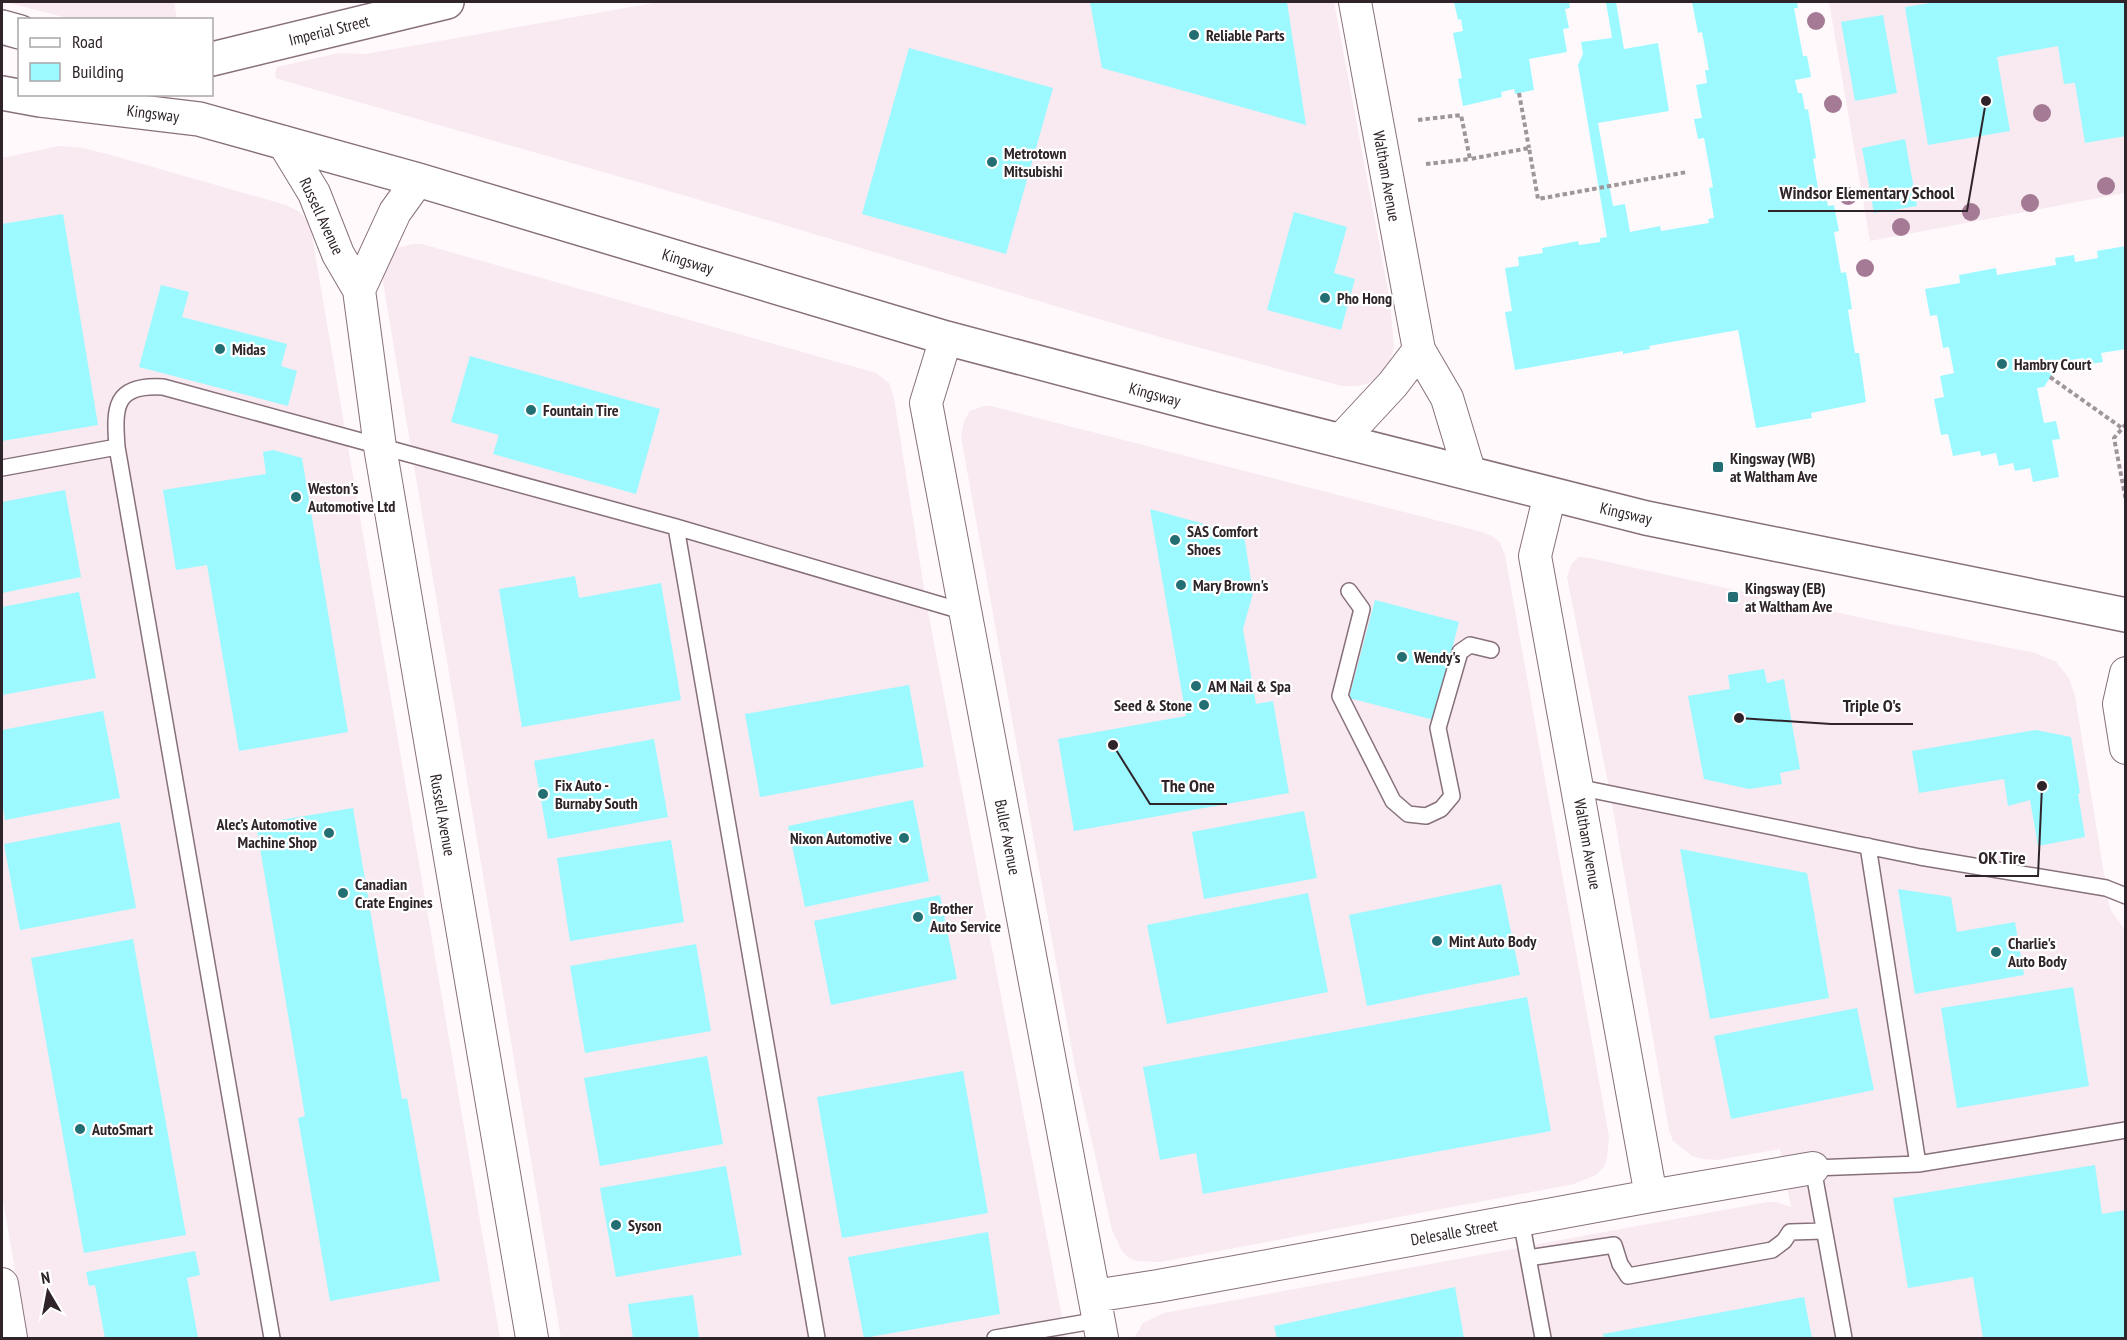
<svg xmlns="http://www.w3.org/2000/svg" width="2127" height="1340" font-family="'PT Sans Narrow',sans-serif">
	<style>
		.built { fill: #f8eaf0 }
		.building { fill: #9bf9ff }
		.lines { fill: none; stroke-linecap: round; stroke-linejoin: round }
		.service-casing { stroke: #87707b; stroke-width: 18 }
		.minor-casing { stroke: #87707b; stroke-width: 34 }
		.tertiary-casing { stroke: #87707b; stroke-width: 36 }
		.primary-casing { stroke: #87707b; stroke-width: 36 }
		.path { stroke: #9e969a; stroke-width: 4; stroke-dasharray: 4.5 3; stroke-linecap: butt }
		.service { stroke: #fff; stroke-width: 15 }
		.minor { stroke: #fff; stroke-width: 32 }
		.tertiary { stroke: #fff; stroke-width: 33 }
		.primary { stroke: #fff; stroke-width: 33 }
		.tree { fill: #a57a94 }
		.poi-dot { fill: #236e73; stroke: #fff; stroke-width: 2 }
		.labels { text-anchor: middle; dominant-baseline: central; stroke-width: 4.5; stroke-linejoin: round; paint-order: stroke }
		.street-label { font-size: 16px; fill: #2e2429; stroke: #fff }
		.poi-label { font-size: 16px; font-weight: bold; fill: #2e2429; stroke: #fff; text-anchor: start }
		.leader { fill: none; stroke: #2e2429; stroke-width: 2 }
		.callout-dot { fill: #2e2429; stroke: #fff; stroke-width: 2 }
		.callout-label { font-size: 18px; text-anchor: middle; font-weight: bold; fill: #2e2429; stroke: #fff; stroke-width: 4.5; stroke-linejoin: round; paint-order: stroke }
	</style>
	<rect width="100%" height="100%" fill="#fff9fc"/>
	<path class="built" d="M6 2H174L177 18 170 20 71 19Z
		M659 2H1334L1390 301 1394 348 1388 367 1375 380 1366 384 1357 386H1342L1156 336 683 195 285 81 276 78 275 75 277 67 339 53 366 54Z
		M1829 2H2125V193L1870 241Z
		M59 146 83 148 111 155 286 205 298 211 310 224 500 1338H27L2 1195V158Z
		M412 244H422L876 373 889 383 894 399 926 601 1066 1338H561L383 282V273L390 254 397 248Z
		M984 406H991L1482 532 1494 537 1500 543 1505 555 1609 1137 1607 1158 1604 1167 1596 1175 1574 1184 1160 1262 1137 1261 1129 1258 1122 1251 1112 1230 1075 1067 961 437 964 421 970 411Z
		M1579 557 1590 558 1876 621 2035 653 2056 662 2069 678 2075 696 2109 905 2112 912 2125 930V1338H1134L1143 1323 1164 1313 1768 1202H1776L1791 1207 1780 1149 1718 1160 1702 1159 1692 1156 1673 1141 1669 1130 1610 793 1567 577 1572 563Z"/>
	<path class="building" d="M1090 2H1287L1306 125 1102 68Z
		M1454 2H1569L1570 8 1565 9 1569 28 1563 29 1567 52 1529 59 1534 90 1515 94 1514 89 1501 92 1502 97 1463 106 1458 79 1462 78 1453 33 1463 31 1461 19 1458 20Z
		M1606 2H1616L1624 49 1658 43 1669 111 1598 123 1613 206 1625 204 1630 232 1660 226 1661 231 1709 223 1708 219 1714 218 1709 188 1713 187 1704 138 1698 139 1694 119 1702 118 1696 85 1707 83 1705 70H1709L1702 32 1698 33 1692 2H1797L1798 8H1794L1803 56H1807L1811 77 1795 80 1798 93H1802L1805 110 1808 109 1816 158 1813 159 1819 194 1826 193 1828 206 1834 205 1839 231 1834 232 1841 273 1846 272 1852 309 1848 310 1855 353H1859L1866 402 1811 413 1812 418 1756 428 1738 330 1649 346 1650 349 1623 354V351L1515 370 1505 312 1512 311 1505 268 1519 266 1518 257 1543 253 1542 248 1578 241 1579 245 1600 242V238L1607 237 1578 65 1583 54 1581 42 1612 38Z
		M1937 2H2126V136L2085 143 2075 83 2064 84 2058 46 1997 57 2010 131 1928 145 1905 7Z
		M1883 15 1897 93 1855 101 1841 22Z
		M909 48 1053 88 1006 254 862 214Z
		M1905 139 1917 206 1874 213 1862 148Z
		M1294 212 1347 227 1334 273 1355 279 1341 330 1267 310Z
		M63 214 98 425 2 441V224Z
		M2126 246V349L2101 353 2103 362 2085 365 2084 358 2051 363 2053 373 2044 387 2037 388 2044 423 2056 421 2060 439 2052 440 2059 477 2033 482 2030 468 2015 471 2013 463 1999 466 1996 453 1981 456 1980 451 1953 456 1948 434 1941 435 1934 399 1944 397 1940 376 1954 373 1949 347 1943 348 1937 315 1930 316 1925 289 1960 283 1959 275 1996 268 1997 275 2056 265 2055 258 2074 255 2075 262 2098 258 2097 251Z
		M161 285 189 292 182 317 287 344 281 366 297 371 288 406 139 367Z
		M470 356 660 409 636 494 493 454 499 435 451 422Z
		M273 450 302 458 348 732 239 751 207 565 176 570 163 490 266 474 263 452Z
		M65 490 81 577 2 593V502Z
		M1150 509 1244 535 1253 593 1243 629 1256 704 1273 701 1289 793 1074 831 1058 739 1186 716Z
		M575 576 579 598 661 583 681 700 522 727 499 589Z
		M79 592 96 678 2 695V607Z
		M1375 600 1459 622 1434 720 1349 698Z
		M1764 669 1767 683 1784 679 1800 769 1780 773 1782 784 1749 789 1704 779 1688 696 1730 689 1728 675Z
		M909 685 924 767 760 797 745 714Z
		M103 711 120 798 5 820 2 801V730Z
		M2036 730 2071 737 2080 793 2078 794 2085 837 2038 846 2030 800 2008 806 2004 779 1919 793 1912 751Z
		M654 739 668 817 548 839 534 761Z
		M913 800 929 881 805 907 788 826Z
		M353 808 402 1099 407 1098 440 1281 330 1301 298 1118 305 1116 256 824Z
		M1304 811 1317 878 1204 899 1192 832Z
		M120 822 136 908 20 930 4 844Z
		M671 840 684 922 570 941 557 858Z
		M1680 849 1807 873 1829 998 1710 1019Z
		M1501 884 1520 975 1367 1006 1349 915Z
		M1898 889 1951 897 1957 932 2015 922 2024 975 1915 994Z
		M1308 893 1328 992 1167 1024 1147 925Z
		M940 895 957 979 831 1005 814 921Z
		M133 939 186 1235 84 1253 31 958Z
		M696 944 711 1031 585 1053 570 966Z
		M2073 987 2089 1086 1957 1108 1941 1008Z
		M1527 997 1551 1131 1203 1194 1196 1153 1160 1160 1143 1067Z
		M1857 1008 1874 1090 1731 1119 1714 1036Z
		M707 1056 723 1144 600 1166 584 1078Z
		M963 1071 988 1213 842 1238 817 1097Z
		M2095 1165 2102 1214 2126 1210V1338H1983L1973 1277 1908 1288 1893 1198Z
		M726 1166 742 1255 616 1277 600 1188Z
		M988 1232 1000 1314 864 1338 848 1257Z
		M195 1251 200 1275 187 1278 198 1338H105L95 1285 89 1286 86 1272Z
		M1455 1287 1464 1338H1277L1274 1326Z
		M693 1295 699 1338H633L628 1304Z
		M1804 1297 1812 1338H1604L1603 1334Z"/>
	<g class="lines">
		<defs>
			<path id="service" d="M2 468 117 447
				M676 527 817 1338
				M1349 591 1362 609 1340 696 1393 801 1408 814 1426 816 1441 809 1452 796 1438 728 1460 652 1470 645 1491 650
				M1577 787 1920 857 2106 888 2126 896
				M1868 846 1918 1164
				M1521 1220 1543 1338
				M1528 1258 1614 1245 1620 1264 1628 1276 1772 1250 1784 1241 1790 1232 1824 1231
				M272 1338 117 447C114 407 114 384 163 387L676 527 965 612
				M995 1338 1099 1320
				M1844 1338 1813 1168 1918 1164 2126 1130"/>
			<path id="minor" d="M1355 2 1419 350 1447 398 1470 474
				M283 142 314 193 338 254 359 290 380 447 532 1338
				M359 290 395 212 418 180
				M946 338 926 403 1102 1338
				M1340 441 1393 384 1419 350
				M1550 494 1535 556 1651 1196
				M2126 673 2119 704 2126 748
				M2 1284 11 1338
				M1094 1296 1158 1286 1651 1196 1813 1168"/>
			<path id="tertiary" d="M212 59 447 2"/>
			<path id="primary" d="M2 27 20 32
				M2 93 40 100 199 119 418 180 946 338 1211 408 1646 518 2126 615"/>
		</defs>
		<use href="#service" class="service-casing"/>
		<use href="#minor" class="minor-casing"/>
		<use href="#tertiary" class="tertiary-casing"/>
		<use href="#primary" class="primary-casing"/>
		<path class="path" d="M1519 93 1529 148
			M1418 120 1461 115 1470 159 1529 148 1538 199 1687 172
			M1426 164 1470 159
			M2050 377 2122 428
			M2126 424 2114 438 2126 501"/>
		<use href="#service" class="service"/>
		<use href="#minor" class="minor"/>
		<use href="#tertiary" class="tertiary"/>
		<use href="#primary" class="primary"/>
	</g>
	<g class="tree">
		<circle cx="1816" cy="21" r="9"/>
		<circle cx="1833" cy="104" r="9"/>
		<circle cx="2042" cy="113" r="9"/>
		<circle cx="2106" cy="186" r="9"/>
		<circle cx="1848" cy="196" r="9"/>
		<circle cx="2030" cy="203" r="9"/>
		<circle cx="1971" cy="212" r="9"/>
		<circle cx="1901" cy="227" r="9"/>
		<circle cx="1865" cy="268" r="9"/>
	</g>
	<g class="poi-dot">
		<circle cx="1194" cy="35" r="6"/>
		<circle cx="992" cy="162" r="6"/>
		<circle cx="1325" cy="298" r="6"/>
		<circle cx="220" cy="349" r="6"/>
		<circle cx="2002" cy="364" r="6"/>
		<circle cx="531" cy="410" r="6"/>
		<rect x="1712" y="461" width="12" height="12" rx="3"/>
		<circle cx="296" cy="497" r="6"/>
		<circle cx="1175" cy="540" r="6"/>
		<circle cx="1181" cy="585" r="6"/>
		<rect x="1727" y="591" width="12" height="12" rx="3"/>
		<circle cx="1402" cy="657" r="6"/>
		<circle cx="1196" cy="686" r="6"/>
		<circle cx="1204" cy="705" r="6"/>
		<circle cx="543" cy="794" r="6"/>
		<circle cx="329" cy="833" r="6"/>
		<circle cx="904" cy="838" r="6"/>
		<circle cx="343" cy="893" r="6"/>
		<circle cx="918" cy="917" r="6"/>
		<circle cx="1437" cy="941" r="6"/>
		<circle cx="1996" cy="952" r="6"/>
		<circle cx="80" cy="1129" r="6"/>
		<circle cx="616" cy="1225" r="6"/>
	</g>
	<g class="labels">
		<g class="street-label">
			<text transform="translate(329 30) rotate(-14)">Imperial Street</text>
			<text transform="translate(153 113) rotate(7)">Kingsway</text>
			<text transform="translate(1387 176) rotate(80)">Waltham Avenue</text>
			<text transform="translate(322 216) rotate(65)">Russell Avenue</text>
			<text transform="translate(688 261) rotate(17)">Kingsway</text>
			<text transform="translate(1155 394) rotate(15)">Kingsway</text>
			<text transform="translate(1626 513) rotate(13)">Kingsway</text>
			<text transform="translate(443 815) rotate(80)">Russell Avenue</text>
			<text transform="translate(1008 837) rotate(79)">Buller Avenue</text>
			<text transform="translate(1588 844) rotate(80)">Waltham Avenue</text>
			<text transform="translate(1454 1232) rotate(-10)">Delesalle Street</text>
		</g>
		<g class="poi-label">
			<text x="1206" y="35">Reliable Parts</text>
			<text x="1004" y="153">Metrotown<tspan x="1004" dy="18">Mitsubishi</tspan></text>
			<text x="1337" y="298">Pho Hong</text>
			<text x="232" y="349">Midas</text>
			<text x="2014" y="364">Hambry Court</text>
			<text x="543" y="410">Fountain Tire</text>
			<text x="1730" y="458">Kingsway (WB)<tspan x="1730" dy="18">at Waltham Ave</tspan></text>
			<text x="308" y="488">Weston's<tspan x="308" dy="18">Automotive Ltd</tspan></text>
			<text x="1187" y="531">SAS Comfort<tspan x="1187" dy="18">Shoes</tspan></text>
			<text x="1193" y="585">Mary Brown's</text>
			<text x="1745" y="588">Kingsway (EB)<tspan x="1745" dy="18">at Waltham Ave</tspan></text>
			<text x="1414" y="657">Wendy's</text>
			<text x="1208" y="686">AM Nail &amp; Spa</text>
			<text x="1192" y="705" text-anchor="end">Seed &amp; Stone</text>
			<text x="555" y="785">Fix Auto -<tspan x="555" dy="18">Burnaby South</tspan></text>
			<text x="317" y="824" text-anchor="end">Alec’s Automotive<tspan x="317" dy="18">Machine Shop</tspan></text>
			<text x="892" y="838" text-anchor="end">Nixon Automotive</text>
			<text x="355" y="884">Canadian<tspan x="355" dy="18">Crate Engines</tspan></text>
			<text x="930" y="908">Brother<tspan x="930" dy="18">Auto Service</tspan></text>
			<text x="1449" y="941">Mint Auto Body</text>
			<text x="2008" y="943">Charlie's<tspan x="2008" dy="18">Auto Body</tspan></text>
			<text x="92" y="1129">AutoSmart</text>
			<text x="628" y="1225">Syson</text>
		</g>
	</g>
	<path class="leader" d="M1986 101L1967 211H1768M1739 718L1831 724H1913M1113 745L1150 804H1227M2042 786L2038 876H1965"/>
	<g class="callout-dot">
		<circle cx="1986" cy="101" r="6"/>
		<circle cx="1739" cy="718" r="6"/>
		<circle cx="1113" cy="745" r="6"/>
		<circle cx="2042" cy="786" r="6"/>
	</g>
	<g class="callout-label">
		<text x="1867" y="199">Windsor Elementary School</text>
		<text x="1872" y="712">Triple O's</text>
		<text x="1188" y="792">The One</text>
		<text x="2002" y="864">OK Tire</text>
	</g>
	<rect width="2127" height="1340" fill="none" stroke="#2e2429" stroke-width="6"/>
	<rect x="18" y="18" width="195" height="78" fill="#ffffff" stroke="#aba7a9" stroke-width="1.5"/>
	<rect x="30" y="38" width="30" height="9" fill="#ffffff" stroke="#aba7a9" stroke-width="1.5"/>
	<text x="72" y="48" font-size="18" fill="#2e2429">Road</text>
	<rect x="30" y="63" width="30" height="18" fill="#9bf9ff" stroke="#aba7a9" stroke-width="1.5"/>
	<text x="72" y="78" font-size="18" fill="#2e2429">Building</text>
	<g transform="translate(48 1292) rotate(350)" stroke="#ffffff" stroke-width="4.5" paint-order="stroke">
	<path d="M0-4.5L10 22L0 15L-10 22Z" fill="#2e2429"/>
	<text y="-9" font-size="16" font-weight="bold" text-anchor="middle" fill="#2e2429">N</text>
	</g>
</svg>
